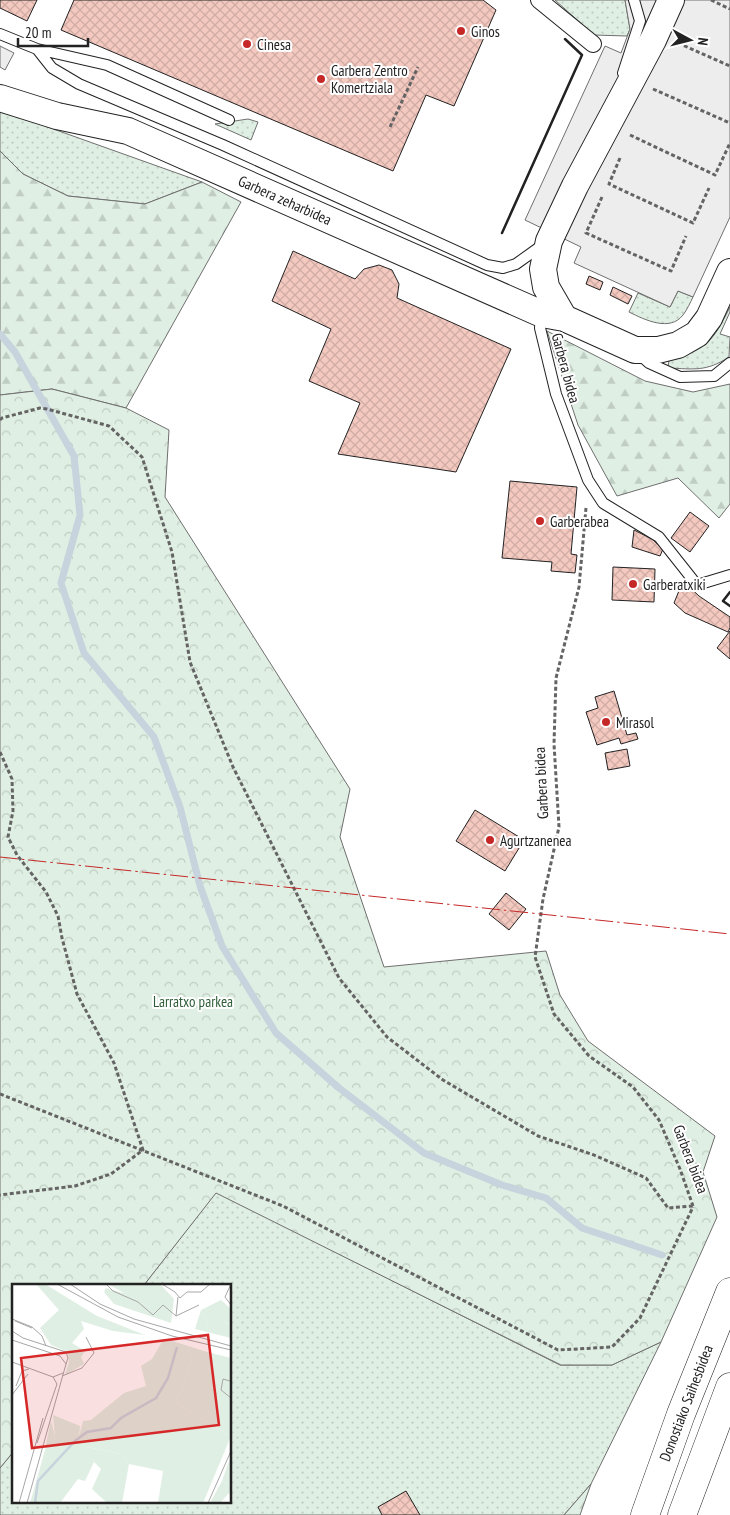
<svg xmlns="http://www.w3.org/2000/svg" width="730" height="1515" font-family="'PT Sans Narrow',sans-serif">
	<style>
		.grass { fill: url(#grass-dots); stroke: #6f6f6f }
		.forest { fill: url(#forest-firs); stroke: #6f6f6f }
		.park { fill: url(#park-crowns); stroke: #6f6f6f }
		.parking { fill: #ededed; stroke: #6f6f6f }
		.lines { fill: none; stroke-linecap: round; stroke-linejoin: round }
		.stream { stroke: #c7d3dd; stroke-width: 7 }
		.building { fill: url(#building-cross-hatch); stroke: #222 }
		.service-casing { stroke: #222; stroke-width: 12 }
		.pedestrian-casing { stroke: #222; stroke-width: 18 }
		.tertiary-casing { stroke: #222; stroke-width: 28 }
		.motorway-casing { stroke: #222; stroke-width: 29 }
		.path { stroke: #646464; stroke-width: 3; stroke-dasharray: 4 2.5; stroke-linecap: butt }
		.service { stroke: #fff; stroke-width: 10 }
		.pedestrian { stroke: #fff; stroke-width: 16 }
		.tertiary { stroke: #fff; stroke-width: 26 }
		.motorway { stroke: #fff; stroke-width: 28 }
		.wall { stroke: #222; stroke-width: 2.5 }
		.power { stroke: #c62828; stroke-width: 1; stroke-dasharray: 18 4 2.5 4; stroke-linecap: butt }
		.poi-dot { fill: #c62828; stroke: #fff; stroke-width: 2 }
		.labels { text-anchor: middle; dominant-baseline: central; stroke-width: 4; stroke-linejoin: round; paint-order: stroke }
		.poi-label { font-size: 15px; fill: #222; stroke: #fff; text-anchor: start }
		.street-label { font-size: 15px; fill: #222; stroke: #fff }
		.park-label { font-size: 15px; fill: #2f5e38; stroke: #fff }
		.inset-river { fill: none; stroke: #c7d3dd; stroke-width: 2.5 }
		.inset-road { fill: none; stroke: #a7a7a7; stroke-width: 1 }
		.view { fill: #d62828; fill-opacity: 0.15; stroke: #d62828; stroke-width: 2.5 }
		.inset-edge { fill: none; stroke: #222; stroke-width: 2.5 }
	</style>
	<defs>
		<pattern id="grass-dots" width="8" height="8" patternUnits="userSpaceOnUse" patternTransform="scale(1.25)"><rect width="8" height="8" fill="#e0efe3"/><path d="M2 2h.1M6 6h.1" fill="none" stroke="#c0cdc2" stroke-width="1.8" stroke-linecap="round"/></pattern>
		<pattern id="forest-firs" width="22" height="20" patternUnits="userSpaceOnUse" patternTransform="scale(1.25)"><rect width="22" height="20" fill="#e0efe3"/><path d="M5 1l3.5 6h-7zM16 11l3.5 6h-7z" fill="#c0cdc2"/></pattern>
		<pattern id="park-crowns" width="20" height="18" patternUnits="userSpaceOnUse" patternTransform="scale(1.25)"><rect width="20" height="18" fill="#e0efe3"/><path d="M2 6a3 3 0 1 1 6 0M12 15a3 3 0 1 1 6 0" fill="none" stroke="#c0cdc2"/></pattern>
		<pattern id="building-cross-hatch" width="8" height="8" patternUnits="userSpaceOnUse" patternTransform="scale(1.25)"><rect width="8" height="8" fill="#f3c9c0"/><path d="M0 0l8 8M0 8l8-8" fill="none" stroke="#d0aca5"/></pattern>
	</defs>
	<rect width="100%" height="100%" fill="#fff"/>
	<path class="grass" d="M555 0H625L630 29 627 36 594 35Z
		M0 110 202 182 145 204 68 196 23 174 0 151Z
		M248 119 258 122 251 140 215 124Z
		M678 291 693 297C690 303 687 310 683 315 670 332 645 320 629 312L638 293 670 307Z
		M730 307V312L720 334 730 337 729 357C706 372 694 369 668 368L669 360C707 350 713 341 730 307Z
		M216 1192 560 1365H612L661 1342 591 1484 564 1515H0V1468L14 1451V1501H230V1285H144Z"/>
	<path class="forest" d="M0 151 23 174 68 196 145 204 202 182 241 202 126 408 52 389 0 395Z
		M547 331 645 381 693 392 730 384V504L719 518 678 478 617 496 578 425Z
		M591 1484 580 1515H564Z"/>
	<path class="park" d="M52 389 126 408 169 430 165 497 350 789 340 837 384 967 546 951 560 995 588 1041 715 1136 703 1172 717 1217 661 1342 612 1365H561L216 1193 144 1285H14V1451L0 1468V395Z"/>
	<path class="parking" d="M625 0H730V217L693 297 678 291 670 307 574 263 581 247 525 220 605 46 621 53 630 29Z
		M0 46 14 53 5 70 0 67Z"/>
	<g class="lines">
		<path class="stream" d="M0 334 15 352 74 456 80 515 61 583 84 653 154 737 180 807 200 886 222 946 276 1033 339 1088 424 1153 502 1185 546 1198 582 1228 662 1255"/>
	</g>
	<path class="building" d="M0 0H37L27 21 0 8Z
		M74 0H483L496 10 454 106 426 95 393 171 61 30Z
		M293 251 355 279 364 269 379 265 392 270 399 284 397 298 511 349 456 472 338 454 360 403 309 381 331 329 272 301Z
		M589 276 603 282 600 290 586 284Z
		M613 287 632 296 628 304 610 295Z
		M510 481 577 487 571 554 577 555 575 573 551 571 552 562 502 558Z
		M690 512 709 526 690 552 671 538Z
		M634 530 652 539 663 549 660 556 632 547Z
		M613 567 655 569 654 602 612 600Z
		M683 581 699 596 730 617V628L728 632 685 613 674 603Z
		M730 631V659L717 648Z
		M614 691 627 735 636 733 638 739 621 744 619 738 597 745 586 712 598 708 595 697Z
		M627 749 630 766 608 770 605 753Z
		M475 810 524 840 505 871 456 841Z
		M506 893 526 909 509 930 489 914Z
		M406 1491 420 1515H382L378 1507Z"/>
	<g class="lines">
		<defs>
			<path id="service" d="M0 34 37 49 107 65 229 120
				M37 49 52 68 79 84 223 145 487 265 503 268 516 264 544 244
				M623 73 640 21 634 0
				M541 315 540 328 556 394 588 480 603 503 659 537 697 585 730 575
				M639 354 649 363 680 377 714 376 730 363"/>
			<path id="pedestrian" d="M539 0 593 44"/>
			<path id="tertiary" d="M0 98 57 116 128 131 542 314 564 318 635 350H658L678 345 697 334 709 318 730 272
				M564 318 546 287 543 269 549 241 575 186 653 40 671 0"/>
			<path id="motorway" d="M645 1515 681 1414 730 1292
				M682 1515 730 1387"/>
		</defs>
		<use href="#service" class="service-casing"/>
		<use href="#pedestrian" class="pedestrian-casing"/>
		<use href="#tertiary" class="tertiary-casing"/>
		<use href="#motorway" class="motorway-casing"/>
		<path class="path" d="M711 0 730 9
			M678 43 730 66
			M653 89 730 123
			M390 127 418 67
			M630 135 715 175 730 143
			M620 158 609 184 693 223 709 188
			M602 197 586 233 671 271 686 236
			M0 420 2 418 40 408 47 409 109 426 142 457 172 552 190 662 233 767 339 978 387 1037 443 1080 538 1136 594 1155 646 1178 668 1208 693 1206
			M586 508 579 587 556 678 554 744 559 827 543 899 535 957 554 1014 589 1056 633 1087 659 1120 680 1169 693 1206
			M0 752 12 779 13 811 8 837 17 855 46 892 58 916 62 938 77 994 114 1063 143 1150 111 1174 75 1186 0 1195
			M0 1094 283 1206 558 1350 612 1347 640 1318 693 1207"/>
		<use href="#service" class="service"/>
		<use href="#pedestrian" class="pedestrian"/>
		<use href="#tertiary" class="tertiary"/>
		<use href="#motorway" class="motorway"/>
		<path class="wall" d="M502 233 582 55 565 39
			M730 592 723 601 730 606"/>
		<path class="power" d="M0 857 730 934"/>
	</g>
	<g class="poi-dot">
		<circle cx="461" cy="31" r="5"/>
		<circle cx="247" cy="44" r="5"/>
		<circle cx="321" cy="79" r="5"/>
		<circle cx="540" cy="521" r="5"/>
		<circle cx="633" cy="584" r="5"/>
		<circle cx="606" cy="722" r="5"/>
		<circle cx="490" cy="840" r="5"/>
	</g>
	<g class="labels">
		<g class="poi-label">
			<text x="471" y="31">Ginos</text>
			<text x="257" y="44">Cinesa</text>
			<text x="331" y="70">Garbera Zentro<tspan x="331" dy="17">Komertziala</tspan></text>
			<text x="550" y="521">Garberabea</text>
			<text x="643" y="584">Garberatxiki</text>
			<text x="616" y="722">Mirasol</text>
			<text x="500" y="840">Agurtzanenea</text>
		</g>
		<g class="street-label">
			<text transform="translate(285 200) rotate(24)">Garbera zeharbidea</text>
			<text transform="translate(566 368) rotate(75)">Garbera bidea</text>
			<text transform="translate(541 783) rotate(-93)">Garbera bidea</text>
			<text transform="translate(691 1159) rotate(69)">Garbera bidea</text>
			<text transform="translate(686 1403) rotate(-69)">Donostiako Saihesbidea</text>
		</g>
		<g class="park-label">
			<text x="193" y="1001">Larratxo parkea</text>
		</g>
	</g>
	<g transform="translate(12 1284)">
		<rect width="219" height="219" fill="#fff"/>
		<path d="M96 0H131L112 9ZM209 16V36L219 41V54L199 49 189 26ZM176 62 195 68 219 83V152L164 119 180 74ZM39 136 43 153 33 166ZM219 171V202L210 197Z" fill="#e0efe3"/>
		<path d="M24 0H33L85 32 133 51 101 47 69 37 72 45 60 59 73 67 69 73 72 80 53 91 57 78 56 68 39 61 28 44 47 26ZM131 0H148L162 15 159 39 102 20 92 8 94 4 111 9ZM209 16 219 25V41L209 36ZM189 26 199 49 183 45ZM195 68 219 74V83L214 82ZM41 131 68 142 67 152 75 163 109 170 117 180 110 219 94 218 80 205 89 185 82 178 73 197 66 195 48 219H18L33 166 43 153Z" fill="#e0efe3"/>
		<path d="M160 57 176 62 180 74 164 119 219 152 191 219H146L151 187 117 180 109 170 75 163 69 159 67 152 71 137 79 136 112 109 134 102 129 82 140 75 150 58Z" fill="#e0efe3"/>
		<path d="M210 197 219 202V207L208 219H198Z" fill="#e0efe3"/>
		<path class="inset-river" d="M23 219 26 197 63 157 75 148 99 144 109 134 144 114 156 94 165 63"/>
		<path class="inset-road" d="M45 0 106 33 160 52 219 66M58 0 88 20 122 35 219 62M94 0 101 7 126 18 141 31 151 21 164 32M150 0 163 8M219 0 213 13 219 21M163 8 168 14 175 8M175 8H189L198 0M166 13 164 32 187 21M0 35 20 43 30 52 34 62M3 37 20 44M0 47 11 54 54 68 56 74 54 80M0 56 48 72 54 80 15 219M0 78 41 93 51 89M50 92 70 84 82 69 74 53M218 97 211 95 209 106 219 114M4 102 10 87 17 85M0 111 16 90M25 159 45 100 41 93M7 219 31 134M196 219 219 167"/>
		<path class="view" d="M196 51 207 141 20 164 9 74Z"/>
		<rect width="219" height="219" class="inset-edge"/>
	</g>
	<g transform="translate(690 40) rotate(97)" stroke="#ffffff" stroke-width="4" paint-order="stroke">
	<path d="M0-4L9 19L0 12L-9 19Z" fill="#222222"/>
	<text y="-8" font-size="14" font-weight="bold" text-anchor="middle" fill="#222222">N</text>
	</g>
	<path d="M18 38v8h70v-8" fill="none" stroke="#222222" stroke-width="2.5"/>
	<text x="25" y="38" font-size="15" fill="#222222" stroke="#ffffff" stroke-width="4" paint-order="stroke">20 m</text>
</svg>
